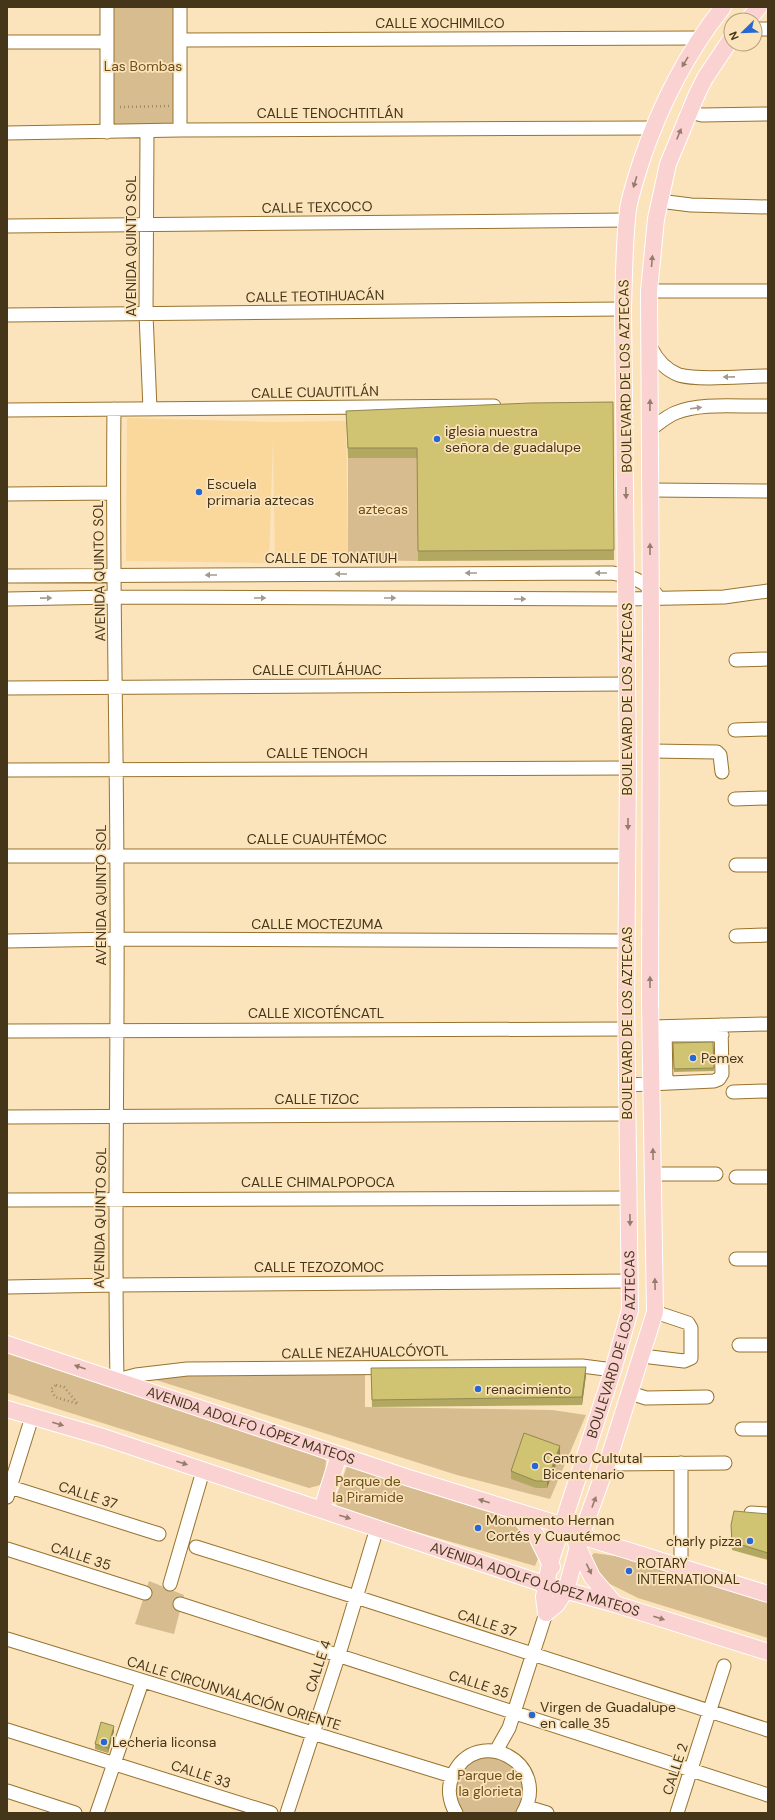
<svg xmlns="http://www.w3.org/2000/svg" width="775" height="1820" font-family="'DM Sans',sans-serif">
	<style>
		.built { fill: #fad79b }
		.green { fill: #d7bc8f }
		.lines { fill: none; stroke-linecap: round; stroke-linejoin: round }
		.minor-casing { stroke: #98732e; stroke-width: 15 }
		.major-casing { stroke: #fff; stroke-width: 18 }
		.path { stroke: #9d8968; stroke-width: 2.5; stroke-dasharray: 1 3; stroke-linecap: butt }
		.minor { stroke: #fff; stroke-width: 13 }
		.major { stroke: #fad2d1; stroke-width: 16 }
		.wall { fill: #b3a862 }
		.shaded-wall { fill: #928850 }
		.building { fill: #d0c372; stroke: #928850 }
		.oneway { fill: #967c6c }
		.oneway2 { fill: #a29a8c }
		.poi-dot { fill: #2568d4; stroke: #fbe3bb; stroke-width: 1.5 }
		.labels { text-anchor: middle; dominant-baseline: central; stroke-width: 3.5; stroke-linejoin: round; paint-order: stroke }
		.street-label { font-size: 14px; fill: #453519; stroke: #fbe3bb }
		.park-label { font-size: 14px; fill: #6c4f18; stroke: #fbe3bb }
		.poi-label { font-size: 14px; fill: #453519; stroke: #fbe3bb; text-anchor: start }
	</style>
	<rect width="100%" height="100%" fill="#fbe3bb"/>
	<path class="built" d="M127 418 273 422 346 421 348 560 275 561 273 436 269 563 126 561Z"/>
	<path class="green" d="M111 7H175V126L112 127Z
		M348 458H417L418 561 348 560Z
		M7 1352 319 1453 326 1461 325 1474 320 1485 309 1488 7 1393Z
		M154 1371 365 1372V1407L552 1410 586 1415 550 1499 457 1475 156 1380Z
		M365 1459 517 1512 541 1551 535 1566 344 1511 337 1506 335 1500 347 1466Z
		M594 1553 635 1559 768 1599V1638L638 1598 596 1577 589 1559Z
		M149 1581 184 1595 174 1634 135 1624Z
		M501 1754 526 1780 521 1813H459L451 1792 467 1760Z"/>
	<g class="lines">
		<defs>
			<path id="minor" d="M107 7V132
				M180 7V130
				M755 29H768
				M180 40 700 38
				M7 42H107
				M688 112 702 115 768 114
				M147 131 146 314 150 409
				M7 133 180 130 653 128
				M659 201 691 205 768 207
				M7 226 627 220
				M649 291H768
				M7 315 623 309
				M651 348C657 360 666 370 679 375 699 381 746 376 768 376
				M114 409C112 572 117 734 117 897 118 1058 114 1219 117 1380L136 1375 187 1369 582 1366 613 1370
				M7 410 494 406
				M649 430C658 424 666 417 675 413 701 402 740 407 768 406
				M650 490 768 491
				M7 494 113 493
				M7 576 612 573C630 576 643 580 656 594
				M7 599 115 597 626 599 724 597 768 591
				M736 660 768 659
				M7 688 627 684
				M735 730 768 729
				M651 751 717 752 720 755 722 772
				M7 770 628 768
				M735 799 768 798
				M7 856H628
				M736 865H768
				M736 936 768 935
				M7 941 117 939 627 941
				M651 1027 768 1024
				M665 1027 666 1083
				M7 1031 626 1029
				M660 1035H722
				M627 1085 714 1081 719 1079 722 1074 721 1025
				M733 1092 768 1091
				M7 1117 627 1114
				M653 1174H716
				M736 1177H768
				M7 1200 629 1198
				M736 1259H768
				M7 1287 115 1285 630 1281
				M739 1345H768
				M642 1356 684 1361 691 1358V1328L688 1323 655 1312
				M630 1393 646 1398 707 1397
				M742 1429H768
				M607 1464 725 1463
				M7 1486 159 1534
				M7 1497 32 1417
				M751 1513 768 1514
				M196 1547 356 1597 768 1730
				M7 1549 145 1593
				M681 1567V1463
				M170 1584 203 1471
				M180 1604 768 1795
				M7 1639 452 1776
				M7 1730 271 1813
				M496 1751 509 1728 546 1613
				M7 1791 75 1813
				M527 1807 547 1813
				M97 1813 142 1682
				M287 1813 339 1654 377 1528
				M456 1813C449 1801 447 1787 453 1775 476 1724 552 1762 523 1813
				M677 1813 724 1666"/>
			<g id="major">
				<path d="M748 20 759 7"/>
				<path id="s1" d="M7 1344 406 1477 561 1525 581 1536 768 1594"/>
				<path id="s2" d="M7 1409 103 1437 553 1587 615 1604 768 1652"/>
				<path d="M322 1509 339 1455"/>
				<path d="M515 1512 536 1535 552 1567"/>
				<path d="M576 1543 592 1577 615 1604"/>
				<path id="s3" d="M546 1613 544 1597 550 1563 613 1370 630 1310 626 1003 628 768 623 309C624 276 624 242 628 209 631 193 636 178 641 162 660 105 686 54 723 7"/>
				<path d="M546 1613 557 1604 566 1590 581 1536 607 1464 655 1312 650 1003 651 626 649 291 656 219 668 164 697 94 705 78 731 39"/>
			</g>
		</defs>
		<use href="#minor" class="minor-casing"/>
		<use href="#major" class="major-casing"/>
		<path class="path" d="M120 107 169 106
			M56 1385 64 1387 78 1404 55 1397 51 1389Z"/>
		<use href="#minor" class="minor"/>
		<use href="#major" class="major"/>
	</g>
	<path class="wall" d="M613 402 614 560 418 561 417 458H348L346 411Z
		M713 1042 714 1071 674 1072 673 1043Z
		M371 1368 586 1375 582 1405 372 1407Z
		M560 1454 547 1488H536L511 1479V1471Z
		M768 1514V1560L732 1550 731 1525Z
		M114 1731 108 1753 95 1749V1744Z"/>
	<path class="shaded-wall" d="M586 1367V1375L582 1405V1397Z
		M560 1446V1454L547 1488V1481Z
		M114 1726V1731L108 1753V1748Z"/>
	<path class="building" d="M613 402 614 550 418 551 417 448H348L346 411 530 403Z
		M713 1042 714 1068 674 1069 673 1043Z
		M586 1367 582 1397 372 1400 371 1368Z
		M524 1433 560 1446 547 1481H536L511 1471Z
		M734 1511 768 1514V1553L732 1542 731 1525Z
		M101 1722 114 1726 108 1748 95 1744Z"/>
	<defs><path id="oneway-solid" d="M-6-.8H1V-3.2L6.5 0L1 3.2V.8H-6Z"/></defs>
	<g class="oneway">
		<use href="#oneway-solid" transform="translate(685 62) rotate(121)"/>
		<use href="#oneway-solid" transform="translate(679 134) rotate(-68)"/>
		<use href="#oneway-solid" transform="translate(635 182) rotate(107)"/>
		<use href="#oneway-solid" transform="translate(652 261) rotate(-85)"/>
		<use href="#oneway-solid" transform="translate(650 405) rotate(-89)"/>
		<use href="#oneway-solid" transform="translate(626 493) rotate(89)"/>
		<use href="#oneway-solid" transform="translate(650 549) rotate(-90)"/>
		<use href="#oneway-solid" transform="translate(628 824) rotate(90)"/>
		<use href="#oneway-solid" transform="translate(650 982) rotate(-90)"/>
		<use href="#oneway-solid" transform="translate(653 1154) rotate(-91)"/>
		<use href="#oneway-solid" transform="translate(630 1220) rotate(89)"/>
		<use href="#oneway-solid" transform="translate(655 1284) rotate(-91)"/>
		<use href="#oneway-solid" transform="translate(80 1367) rotate(-161)"/>
		<use href="#oneway-solid" transform="translate(58 1424) rotate(16)"/>
		<use href="#oneway-solid" transform="translate(182 1463) rotate(18)"/>
		<use href="#oneway-solid" transform="translate(484 1501) rotate(-163)"/>
		<use href="#oneway-solid" transform="translate(594 1502) rotate(-70)"/>
		<use href="#oneway-solid" transform="translate(345 1517) rotate(18)"/>
		<use href="#oneway-solid" transform="translate(589 1569) rotate(64)"/>
		<use href="#oneway-solid" transform="translate(659 1618) rotate(18)"/>
	</g>
	<g class="oneway2">
		<use href="#oneway-solid" transform="translate(729 377) rotate(179)"/>
		<use href="#oneway-solid" transform="translate(696 408) rotate(-7)"/>
		<use href="#oneway-solid" transform="translate(471 573) rotate(180)"/>
		<use href="#oneway-solid" transform="translate(601 573) rotate(180)"/>
		<use href="#oneway-solid" transform="translate(341 574) rotate(180)"/>
		<use href="#oneway-solid" transform="translate(211 575) rotate(180)"/>
		<use href="#oneway-solid" transform="translate(46 598) rotate(-1)"/>
		<use href="#oneway-solid" transform="translate(260 598)"/>
		<use href="#oneway-solid" transform="translate(390 598)"/>
		<use href="#oneway-solid" transform="translate(520 599)"/>
	</g>
	<g class="poi-dot">
		<circle cx="437" cy="439" r="4"/>
		<circle cx="199" cy="492" r="4"/>
		<circle cx="693" cy="1058" r="4"/>
		<circle cx="478" cy="1389" r="4"/>
		<circle cx="535" cy="1466" r="4"/>
		<circle cx="478" cy="1528" r="4"/>
		<circle cx="750" cy="1541" r="4"/>
		<circle cx="629" cy="1571" r="4"/>
		<circle cx="532" cy="1715" r="4"/>
		<circle cx="104" cy="1742" r="4"/>
	</g>
	<g class="labels">
		<g class="street-label">
			<text x="440" y="23">CALLE XOCHIMILCO</text>
			<text x="330" y="113">CALLE TENOCHTITLÁN</text>
			<text transform="translate(317 207) rotate(-1)">CALLE TEXCOCO</text>
			<text transform="translate(131 246) rotate(-90)">AVENIDA QUINTO SOL</text>
			<text transform="translate(315 296) rotate(-1)">CALLE TEOTIHUACÁN</text>
			<text transform="translate(625 376) rotate(-91)">BOULEVARD DE LOS AZTECAS</text>
			<text transform="translate(315 392) rotate(-1)">CALLE CUAUTITLÁN</text>
			<text x="331" y="558">CALLE DE TONATIUH</text>
			<text transform="translate(99 571) rotate(-91)">AVENIDA QUINTO SOL</text>
			<text x="317" y="670">CALLE CUITLÁHUAC</text>
			<text transform="translate(627 699) rotate(-90)">BOULEVARD DE LOS AZTECAS</text>
			<text x="317" y="753">CALLE TENOCH</text>
			<text x="317" y="839">CALLE CUAUHTÉMOC</text>
			<text transform="translate(101 895) rotate(-90)">AVENIDA QUINTO SOL</text>
			<text x="317" y="924">CALLE MOCTEZUMA</text>
			<text x="316" y="1013">CALLE XICOTÉNCATL</text>
			<text transform="translate(627 1023) rotate(-90)">BOULEVARD DE LOS AZTECAS</text>
			<text x="317" y="1099">CALLE TIZOC</text>
			<text x="318" y="1182">CALLE CHIMALPOPOCA</text>
			<text transform="translate(100 1218) rotate(-89)">AVENIDA QUINTO SOL</text>
			<text x="319" y="1267">CALLE TEZOZOMOC</text>
			<text stroke="none"><textPath href="#s3" startOffset="279">BOULEVARD DE LOS AZTECAS</textPath></text>
			<text transform="translate(365 1352) rotate(-1)">CALLE NEZAHUALCÓYOTL</text>
			<text stroke="none"><textPath href="#s1" startOffset="257">AVENIDA ADOLFO LÓPEZ MATEOS</textPath></text>
			<text transform="translate(88 1495) rotate(18)">CALLE 37</text>
			<text transform="translate(81 1556) rotate(18)">CALLE 35</text>
			<text stroke="none"><textPath href="#s2" startOffset="555">AVENIDA ADOLFO LÓPEZ MATEOS</textPath></text>
			<text transform="translate(487 1623) rotate(18)">CALLE 37</text>
			<text transform="translate(318 1666) rotate(-72)">CALLE 4</text>
			<text transform="translate(479 1684) rotate(18)">CALLE 35</text>
			<text transform="translate(234 1693) rotate(17)">CALLE CIRCUNVALACIÓN ORIENTE</text>
			<text transform="translate(675 1769) rotate(-72)">CALLE 2</text>
			<text transform="translate(201 1774) rotate(18)">CALLE 33</text>
		</g>
		<g class="park-label">
			<text x="143" y="66">Las Bombas</text>
			<text x="383" y="509">aztecas</text>
			<text x="368" y="1481">Parque de<tspan x="368" dy="16">la Piramide</tspan></text>
			<text x="490" y="1775">Parque de<tspan x="490" dy="16">la glorieta</tspan></text>
		</g>
		<g class="poi-label">
			<text x="445" y="431">iglesia nuestra<tspan x="445" dy="16">señora de guadalupe</tspan></text>
			<text x="207" y="484">Escuela<tspan x="207" dy="16">primaria aztecas</tspan></text>
			<text x="701" y="1058">Pemex</text>
			<text x="486" y="1389">renacimiento</text>
			<text x="543" y="1458">Centro Cultutal<tspan x="543" dy="16">Bicentenario</tspan></text>
			<text x="486" y="1520">Monumento Hernan<tspan x="486" dy="16">Cortés y Cuautémoc</tspan></text>
			<text x="742" y="1541" text-anchor="end">charly pizza</text>
			<text x="637" y="1563">ROTARY<tspan x="637" dy="16">INTERNATIONAL</tspan></text>
			<text x="540" y="1707">Virgen de Guadalupe<tspan x="540" dy="16">en calle 35</tspan></text>
			<text x="112" y="1742">Lecheria liconsa</text>
		</g>
	</g>
	<rect width="775" height="1820" fill="none" stroke="#453519" stroke-width="16"/>
	<g transform="translate(743 32) rotate(247)"><circle r="19" fill="#fbe3bb" stroke="#b29d7a"/>
	<path d="M0-3L7 15L0 10L-7 15Z" fill="#2568d4"/>
	<text y="-6" font-size="11" font-weight="bold" text-anchor="middle" fill="#453519">N</text>
	</g>
</svg>
